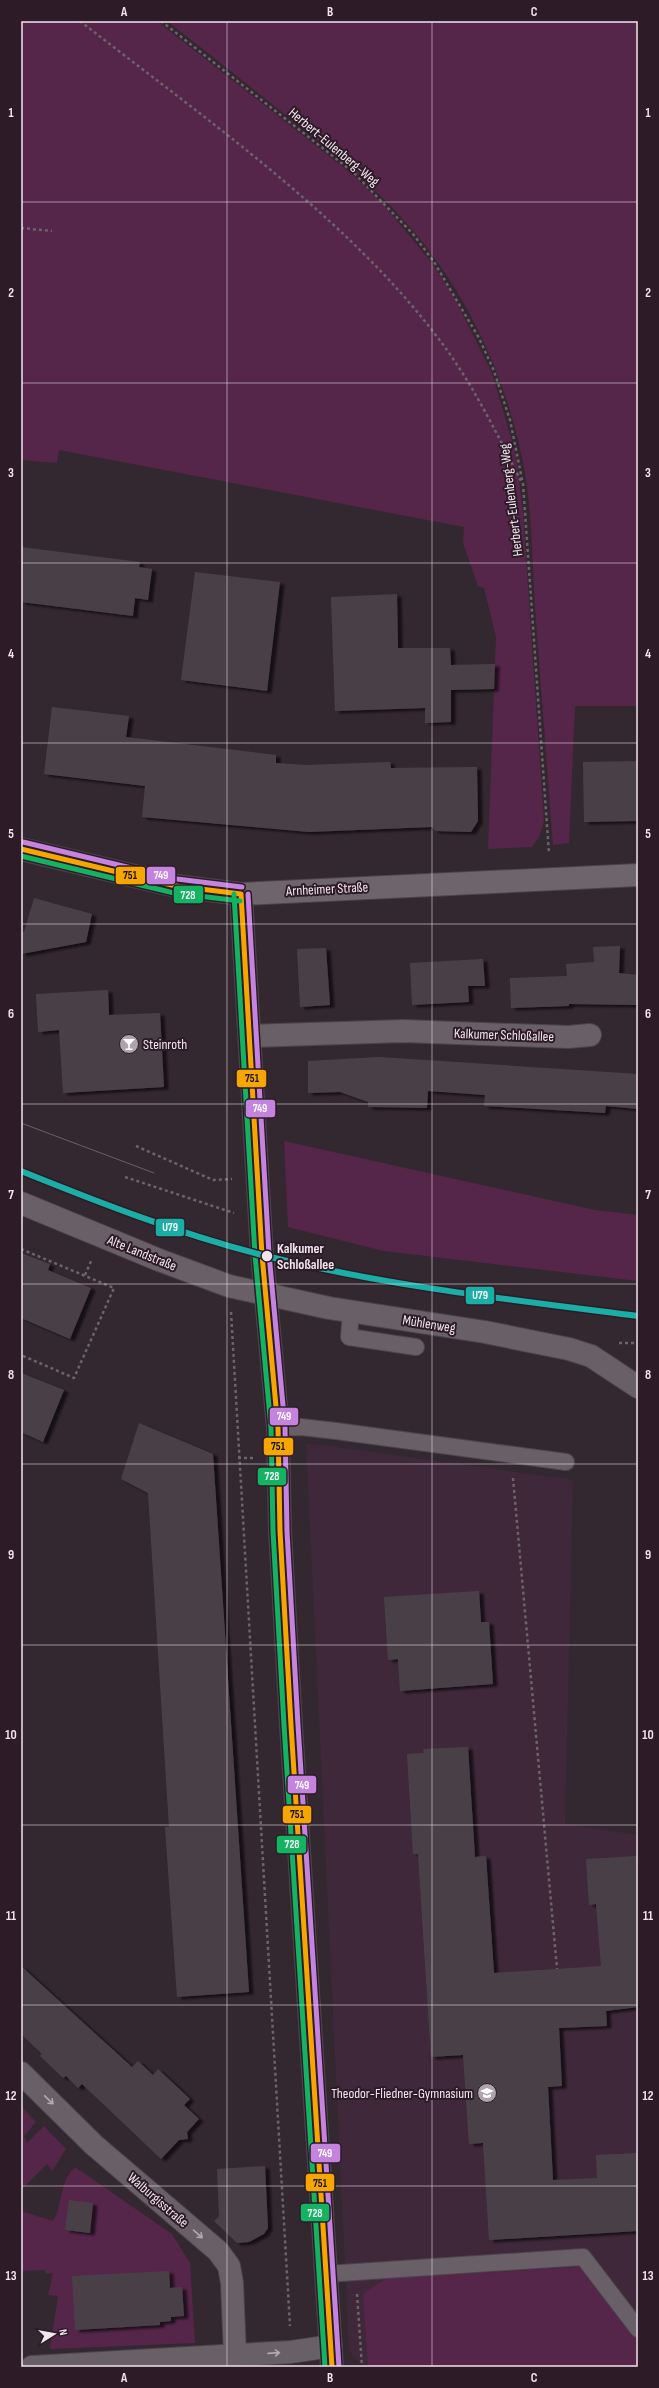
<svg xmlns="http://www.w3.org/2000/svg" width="659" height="2388" font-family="'Sofia Sans Condensed',sans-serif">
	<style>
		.built { fill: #3f283a }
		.green { fill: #55254a }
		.building { fill: #4a4147; filter: url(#shadow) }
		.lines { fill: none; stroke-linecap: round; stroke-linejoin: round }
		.service-casing { stroke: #4d444b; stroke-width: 18 }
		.minor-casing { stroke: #4d444b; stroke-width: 24 }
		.secondary-casing { stroke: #4d444b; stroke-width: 24 }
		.path { stroke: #6b6468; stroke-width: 2.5; stroke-dasharray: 3 3; stroke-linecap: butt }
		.service { stroke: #695f66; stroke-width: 16 }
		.minor { stroke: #695f66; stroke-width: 22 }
		.secondary { stroke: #6e646c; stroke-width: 22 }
		.tram { stroke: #6a6067; stroke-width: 1 }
		.bus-1-casing { stroke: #2d1b28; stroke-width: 8 }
		.bus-2-casing { stroke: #2d1b28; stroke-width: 8 }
		.bus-3-casing { stroke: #2d1b28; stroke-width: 8 }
		.bus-1 { stroke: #f7a600; stroke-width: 5 }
		.bus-2 { stroke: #13b361; stroke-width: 5 }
		.bus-3 { stroke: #c483df; stroke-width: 5 }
		.metro-1-casing { stroke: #2d1b28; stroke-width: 9 }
		.metro-1 { stroke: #1aaea7; stroke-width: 6 }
		.oneway { stroke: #b4a9b1 }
		.grid { fill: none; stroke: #f2e5ee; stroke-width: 1; stroke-opacity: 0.55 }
		.stop-dot { fill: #f2e5ee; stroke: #2d1b28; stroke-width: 1.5 }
		.labels { text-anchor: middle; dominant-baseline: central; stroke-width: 4; stroke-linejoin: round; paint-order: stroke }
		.street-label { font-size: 14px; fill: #f2e5ee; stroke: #2d1b28 }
		.poi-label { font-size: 14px; fill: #f2e5ee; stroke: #2d1b28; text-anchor: start }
		.stop-label { font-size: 14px; font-weight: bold; fill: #f2e5ee; stroke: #2d1b28; text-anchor: start }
		.line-badge { stroke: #2d1b28; stroke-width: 1.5 }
		.badge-label { font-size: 11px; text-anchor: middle; font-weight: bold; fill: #fff }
		.pale-badge-label { font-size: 11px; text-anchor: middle; font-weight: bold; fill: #111 }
		.neatline { fill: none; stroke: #f2e5ee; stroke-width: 1.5 }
		.grid-label { font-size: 13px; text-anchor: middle; font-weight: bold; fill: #f2e5ee }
	</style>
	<defs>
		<filter id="shadow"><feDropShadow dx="4.5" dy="2.5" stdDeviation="1" flood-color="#0009"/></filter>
	</defs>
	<rect width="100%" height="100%" fill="#332830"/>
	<path class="built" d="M306 1443 573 1480 565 1824 638 1835V2367H363L349 2351Z"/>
	<path class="green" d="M21 21H157L352 174 383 204 432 263 455 299 492 373 516 455 523 512 544 821 539 837 532 847 488 849 496 637 484 588 478 586 463 543 464 527 59 450 57 463 21 460Z
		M167 21H638V706H575L569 843 553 845C547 771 542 697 536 622 532 568 533 505 521 453 504 374 467 294 414 232 381 192 341 159 300 127 256 91 212 56 167 21Z
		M284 1141 595 1210 638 1215V1281L384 1251 288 1227Z
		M21 2106 36 2122 24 2136 27 2143 44 2126 66 2149 52 2171 47 2164 23 2188Z
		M75 2167 172 2234 190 2263 195 2343 50 2349 58 2296 48 2295 53 2273 46 2274 45 2270 21 2271V2211L53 2221C63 2207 59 2181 75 2167Z
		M584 2267 638 2336V2367H368L363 2294 387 2278Z"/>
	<path class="building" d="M21 547 140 562 139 567 152 569 148 600 135 598 133 616 21 602Z
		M195 572 280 582 267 691 181 680Z
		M397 594 398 648H450L451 665 495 664 494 689 451 690V722L425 723V708L335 711 331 597Z
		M52 707 129 716 126 737 276 755V763L306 765 390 762 391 768 477 767 478 821 471 832 435 831 432 827 309 832 142 817 145 786 44 774Z
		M638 761V821L584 822 583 762Z
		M34 898 92 914 86 942 21 954V933L24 932Z
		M620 946 619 973 638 975V1005L569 1004V1006L511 1008 510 978 567 976 566 964 594 962 593 947Z
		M326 948 330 1005 300 1007 297 949Z
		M483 959 485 986H468L469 1002 412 1005 410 963Z
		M108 990 109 1015 160 1013 164 1087 63 1093 59 1030 38 1032 36 994Z
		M379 1057 638 1074V1109L606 1106 605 1113 484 1106 485 1095 428 1091 427 1108 368 1107V1102L340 1092 308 1093V1061Z
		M21 1253 50 1264 48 1270 91 1288 70 1339 21 1318Z
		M21 1373 64 1390 43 1442 21 1432Z
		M139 1423 213 1454 249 1992 177 1997 165 1827H169L148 1493 121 1479Z
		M479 1591 481 1622H489L493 1684 400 1691 398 1659 388 1660 384 1597Z
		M468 1747 475 1857 486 1856 494 1973 601 1966 596 1904 589 1905 586 1859 638 1856V2007L606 2011 607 2026 559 2028 562 2086 548 2087 553 2180 597 2178 596 2155 638 2153V2231L489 2240 483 2143 469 2144 463 2055 431 2057 418 1854H413L407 1754 424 1753 423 1749Z
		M21 1966 132 2067 138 2061 153 2075 158 2069 190 2099 184 2105 199 2119 187 2132 188 2139 179 2140 161 2159 82 2084 78 2088 66 2076 63 2078 40 2056 42 2054 21 2034Z
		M265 2166 268 2228 264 2234 249 2242 237 2243 214 2221 219 2216 217 2169Z
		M69 2200 93 2203 90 2233 65 2230Z
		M169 2271 170 2288 182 2287 184 2316 171 2317V2321L160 2322V2325L75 2330 72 2276Z"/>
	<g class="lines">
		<defs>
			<path id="service" d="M351 1312 349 1337 416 1347
				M278 1428 301 1427 336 1431 566 1462
				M326 2274 583 2257 638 2329"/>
			<path id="minor" d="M250 1036 403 1031 568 1037 590 1035
				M21 1203 159 1260 229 1286 329 1308 485 1332 569 1349 591 1356 638 1387
				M21 2073 94 2145 218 2251 229 2266 232 2283 235 2355
				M32 2367 291 2352 331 2346"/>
			<path id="secondary" d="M21 849 176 886 241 894 638 875
				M241 894 262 1255 278 1428 280 1531 291 1725 332 2367"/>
		</defs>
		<use href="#service" class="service-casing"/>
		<use href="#minor" class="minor-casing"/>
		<use href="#secondary" class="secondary-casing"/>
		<path class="path" d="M80 21C201 116 345 215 438 338 472 382 496 432 521 481
			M161 21 353 172 413 234 434 262 479 338 494 371 510 420 523 484 549 854
			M21 228 52 231
			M136 1146 213 1180 232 1179
			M125 1177 234 1213
			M21 1249 114 1288 74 1378 21 1355
			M85 1275 92 1259
			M231 1312 290 2326
			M619 1343H638
			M238 1458H253
			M513 1478 557 1969
			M357 2294 362 2367"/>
		<use href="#service" class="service"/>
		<use href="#minor" class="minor"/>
		<use href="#secondary" class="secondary"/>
		<path class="tram" d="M21 1123 154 1173"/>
		<defs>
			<path id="bus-1" d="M21 849 176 886 241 894
				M241 894 262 1255 278 1428 280 1531 291 1725 332 2367"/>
			<path id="bus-2" d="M21 856 174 893 240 901
				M234 894 255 1255 271 1428 273 1531 284 1725 325 2367"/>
			<path id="bus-3" d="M23 842 177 879 242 887
				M248 894 269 1254 285 1427 287 1531 298 1725 339 2367"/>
		</defs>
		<use href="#bus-1" class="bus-1-casing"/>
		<use href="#bus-2" class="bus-2-casing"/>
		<use href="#bus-3" class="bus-3-casing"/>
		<use href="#bus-1" class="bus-1"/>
		<use href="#bus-2" class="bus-2"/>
		<use href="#bus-3" class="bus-3"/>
		<defs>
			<path id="metro-1" d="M21 1171C100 1203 180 1234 262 1255 386 1286 512 1300 638 1316"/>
		</defs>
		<use href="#metro-1" class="metro-1-casing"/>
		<use href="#metro-1" class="metro-1"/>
	</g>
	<defs><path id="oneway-shaft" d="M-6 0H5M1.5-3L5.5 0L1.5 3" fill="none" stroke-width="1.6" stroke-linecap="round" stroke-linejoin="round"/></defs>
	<g class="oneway">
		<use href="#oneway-shaft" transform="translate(49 2100) rotate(44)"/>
		<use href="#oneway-shaft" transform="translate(198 2234) rotate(41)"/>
		<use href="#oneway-shaft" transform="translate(274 2353) rotate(-4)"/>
	</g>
	<path class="grid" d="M227 21V2367M432 21V2367M21 202H638M21 383H638M21 563H638M21 743H638M21 924H638M21 1104H638M21 1284H638M21 1464H638M21 1645H638M21 1825H638M21 2005H638M21 2186H638"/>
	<defs>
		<symbol id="bar-disc" viewBox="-11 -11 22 22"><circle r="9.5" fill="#afa3ac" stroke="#2d1b28"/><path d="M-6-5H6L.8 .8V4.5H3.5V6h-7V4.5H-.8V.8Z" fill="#fff"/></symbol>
		<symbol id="school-disc" viewBox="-11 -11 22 22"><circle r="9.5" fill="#afa3ac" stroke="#2d1b28"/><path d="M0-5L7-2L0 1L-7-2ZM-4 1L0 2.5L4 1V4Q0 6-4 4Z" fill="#fff"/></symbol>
	</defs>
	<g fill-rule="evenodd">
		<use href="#bar-disc" x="118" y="1033" width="22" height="22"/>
		<use href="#school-disc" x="476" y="2082" width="22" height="22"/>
	</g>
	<circle class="stop-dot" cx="267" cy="1256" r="6"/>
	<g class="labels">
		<g class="street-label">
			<text transform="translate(334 147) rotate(40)">Herbert-Eulenberg-Weg</text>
			<text transform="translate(511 500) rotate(-97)">Herbert-Eulenberg-Weg</text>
			<text transform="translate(327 889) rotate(-3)">Arnheimer Straße</text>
			<text transform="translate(504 1035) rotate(2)">Kalkumer Schloßallee</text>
			<text transform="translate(142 1253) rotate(22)">Alte Landstraße</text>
			<text transform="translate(429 1324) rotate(9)">Mühlenweg</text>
			<text transform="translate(158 2200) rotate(41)">Walburgisstraße</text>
		</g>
		<g class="poi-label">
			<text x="143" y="1044">Steinroth</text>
			<text x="473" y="2093" text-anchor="end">Theodor-Fliedner-Gymnasium</text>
		</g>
		<g class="stop-label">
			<text x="277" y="1248">Kalkumer<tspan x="277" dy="16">Schloßallee</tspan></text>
		</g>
	</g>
	<g class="line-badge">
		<rect x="115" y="866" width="31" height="19" rx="4" fill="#f7a600"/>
		<rect x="146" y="866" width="30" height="19" rx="4" fill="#c483df"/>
		<rect x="173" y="885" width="31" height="19" rx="4" fill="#13b361"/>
		<rect x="236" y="1069" width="31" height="19" rx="4" fill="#f7a600"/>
		<rect x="245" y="1099" width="31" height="19" rx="4" fill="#c483df"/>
		<rect x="155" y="1218" width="30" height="19" rx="4" fill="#1aaea7"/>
		<rect x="465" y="1286" width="30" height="19" rx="4" fill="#1aaea7"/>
		<rect x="269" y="1407" width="30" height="19" rx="4" fill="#c483df"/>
		<rect x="263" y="1437" width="31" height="19" rx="4" fill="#f7a600"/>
		<rect x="257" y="1467" width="30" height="19" rx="4" fill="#13b361"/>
		<rect x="287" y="1775" width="30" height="19" rx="4" fill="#c483df"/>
		<rect x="282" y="1805" width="30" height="19" rx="4" fill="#f7a600"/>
		<rect x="276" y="1835" width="31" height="19" rx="4" fill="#13b361"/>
		<rect x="310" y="2143" width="31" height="20" rx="4" fill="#c483df"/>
		<rect x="305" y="2173" width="30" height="19" rx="4" fill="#f7a600"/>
		<rect x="300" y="2203" width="30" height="19" rx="4" fill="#13b361"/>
	</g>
	<g class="badge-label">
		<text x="161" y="879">749</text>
		<text x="188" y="899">728</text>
		<text x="260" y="1112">749</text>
		<text x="170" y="1231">U79</text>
		<text x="480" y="1299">U79</text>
		<text x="284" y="1420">749</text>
		<text x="272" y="1480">728</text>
		<text x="302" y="1789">749</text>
		<text x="292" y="1848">728</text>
		<text x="325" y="2157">749</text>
		<text x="315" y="2217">728</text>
	</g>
	<g class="pale-badge-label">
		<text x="130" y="879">751</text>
		<text x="252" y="1082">751</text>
		<text x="278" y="1450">751</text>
		<text x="297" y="1818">751</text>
		<text x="320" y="2187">751</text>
	</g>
	<rect width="659" height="2388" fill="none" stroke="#2d1b28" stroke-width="44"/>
	<g transform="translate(54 2334) rotate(79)" stroke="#2d1b28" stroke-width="3" paint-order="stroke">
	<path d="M0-3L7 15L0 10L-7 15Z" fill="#f2e5ee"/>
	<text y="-6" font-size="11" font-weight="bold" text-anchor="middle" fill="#f2e5ee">N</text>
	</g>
	<rect x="22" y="22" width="615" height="2344" class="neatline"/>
	<g class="grid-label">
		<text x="124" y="16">A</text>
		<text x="330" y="16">B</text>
		<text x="534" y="16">C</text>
		<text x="11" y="117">1</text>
		<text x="648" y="117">1</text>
		<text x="11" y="297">2</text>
		<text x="648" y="297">2</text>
		<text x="11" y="477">3</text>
		<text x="648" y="477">3</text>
		<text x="11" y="658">4</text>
		<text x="648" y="658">4</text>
		<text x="11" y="838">5</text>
		<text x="648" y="838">5</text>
		<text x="11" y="1018">6</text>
		<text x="648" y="1018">6</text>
		<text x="11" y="1199">7</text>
		<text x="648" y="1199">7</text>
		<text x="11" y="1379">8</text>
		<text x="648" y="1379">8</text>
		<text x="11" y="1559">9</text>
		<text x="648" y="1559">9</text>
		<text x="11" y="1739">10</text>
		<text x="648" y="1739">10</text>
		<text x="11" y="1920">11</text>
		<text x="648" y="1920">11</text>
		<text x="11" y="2100">12</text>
		<text x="648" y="2100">12</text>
		<text x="11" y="2280">13</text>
		<text x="648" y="2280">13</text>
		<text x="124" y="2382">A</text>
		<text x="330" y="2382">B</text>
		<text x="534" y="2382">C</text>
	</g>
</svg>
